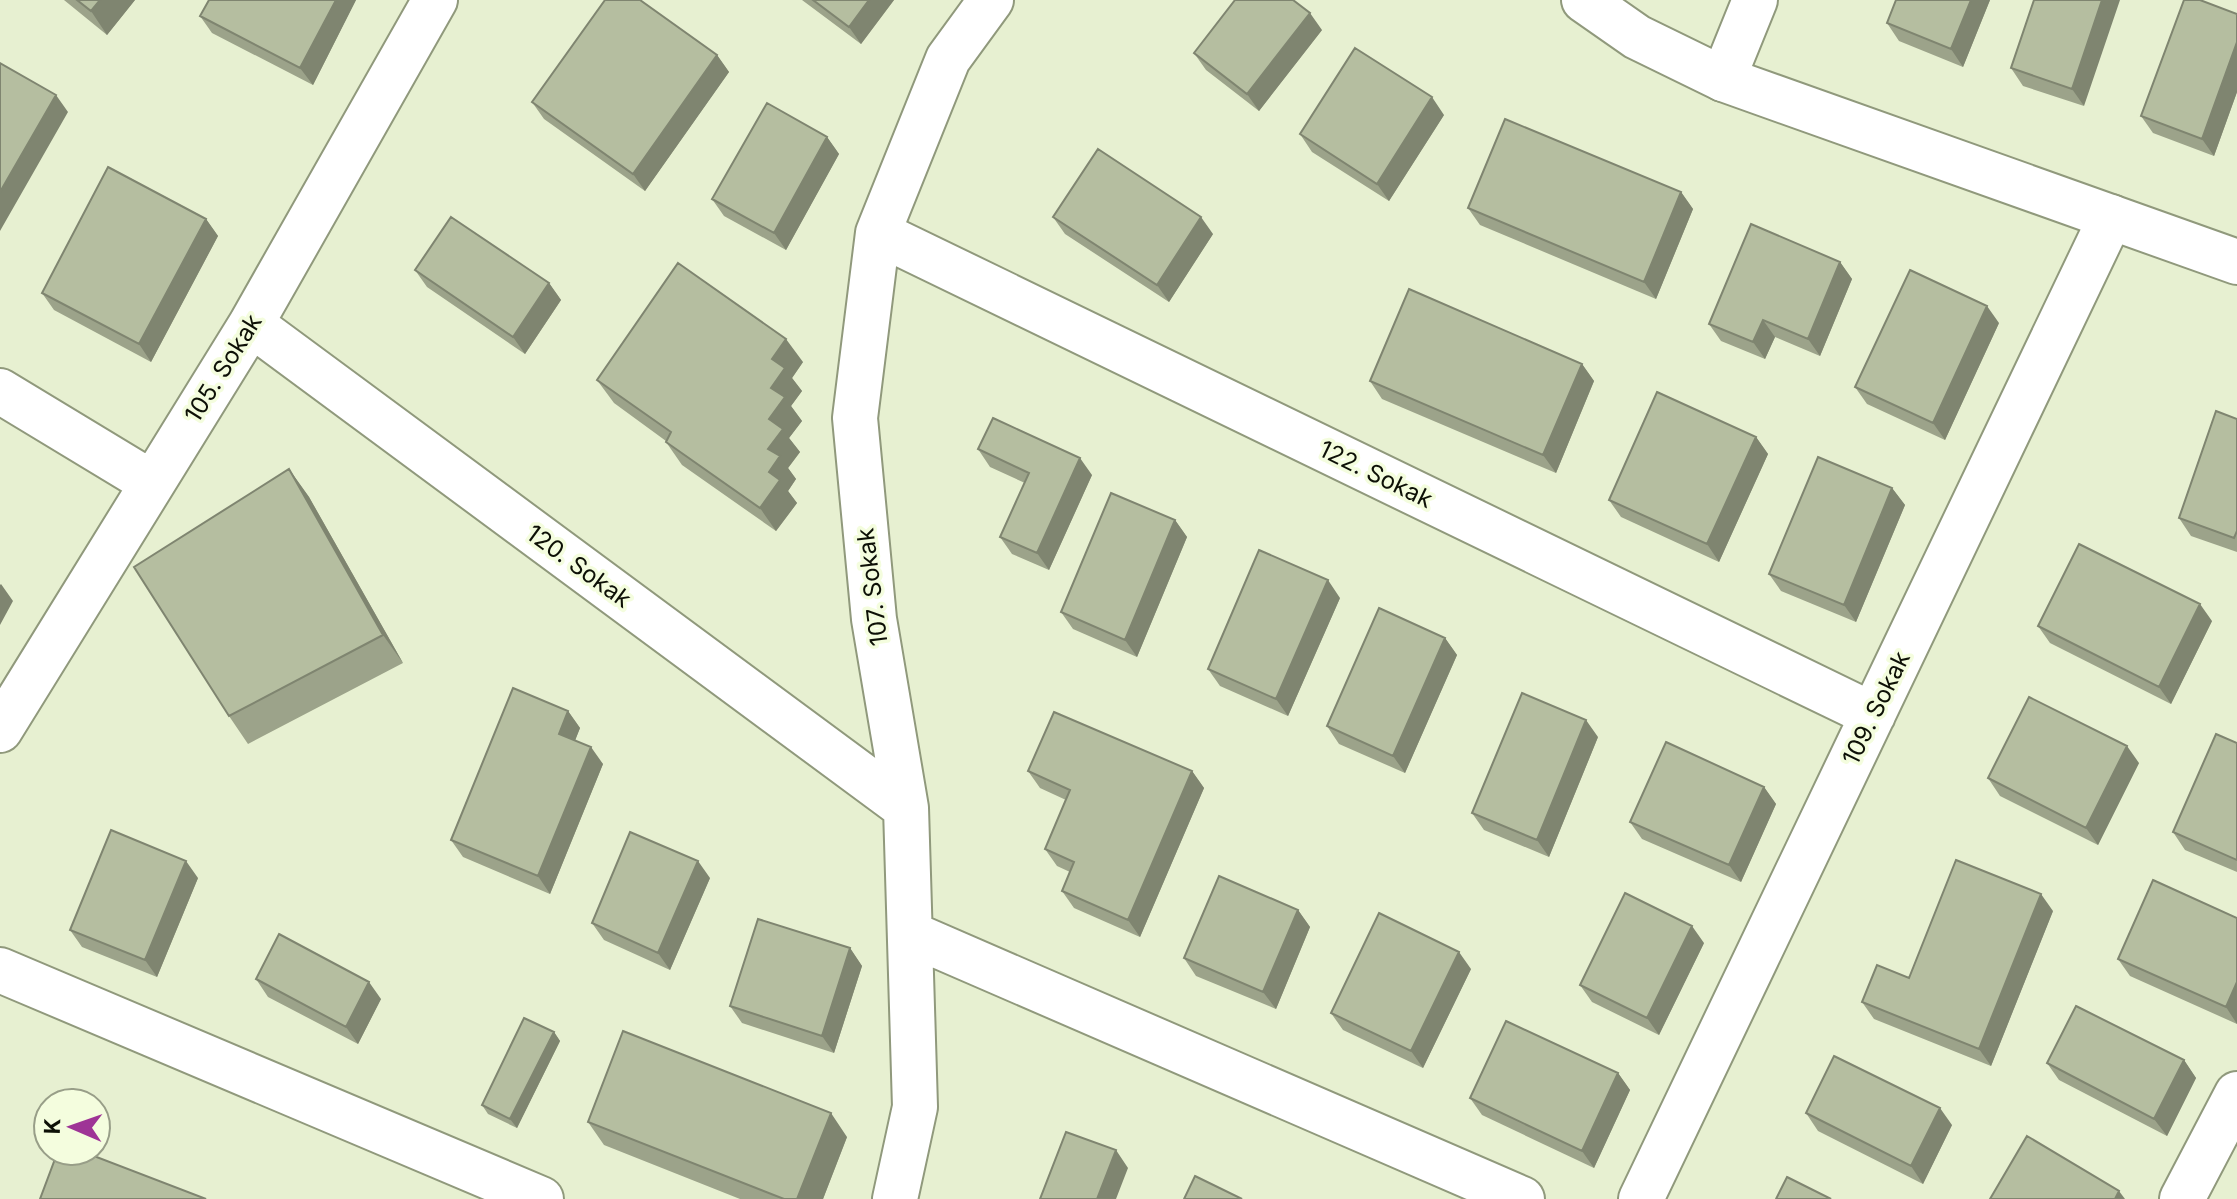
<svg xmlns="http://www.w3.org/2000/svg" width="2237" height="1199" font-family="Inter,sans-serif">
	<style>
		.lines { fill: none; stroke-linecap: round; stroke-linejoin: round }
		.minor-casing { stroke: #90997c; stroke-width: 48 }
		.secondary-casing { stroke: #90997c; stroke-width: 48 }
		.minor { stroke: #fff; stroke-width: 44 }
		.secondary { stroke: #fff; stroke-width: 44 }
		.wall { fill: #9ca38a }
		.shaded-wall { fill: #7f8570 }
		.building { fill: #b5bea0; stroke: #7f8570; stroke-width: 2 }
		.labels { text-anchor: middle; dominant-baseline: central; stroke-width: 7; stroke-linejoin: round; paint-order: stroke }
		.street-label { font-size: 24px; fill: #0d1006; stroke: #f4fdde }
	</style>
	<rect width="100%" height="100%" fill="#e7f0d1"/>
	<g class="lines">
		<defs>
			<path id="minor" d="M1723 79 1755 0
				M878 233 1873 715
				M251 324 906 808
				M0 391 152 483
				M0 730 251 324 435 0
				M911 934 1522 1199
				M0 970 541 1199
				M895 1199 915 1107 906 808 874 619 855 418 878 233 948 59 991 0
				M1641 1199 2111 217
				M2182 1199 2237 1094"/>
			<path id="secondary" d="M1584 0 1637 37 1723 79 2237 262"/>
		</defs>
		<use href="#minor" class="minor-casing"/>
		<use href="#secondary" class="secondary-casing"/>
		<use href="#minor" class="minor"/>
		<use href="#secondary" class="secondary"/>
	</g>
	<path class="wall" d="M64 0H135L107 35Z
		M209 0H356L313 85 212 33 200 16Z
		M802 0H894L861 44Z
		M1896 0H1990L1963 67 1899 41 1887 23Z
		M2034 0 2084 106 2023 86 2011 68Z
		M2237 14V92L2214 156 2153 133 2141 116Z
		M1322 30 1259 111 1206 70 1194 53Z
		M717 55 729 72 645 191 544 119 532 102Z
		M1444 115 1389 201 1312 152 1300 134Z
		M827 137 839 154 786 250 724 216 712 199Z
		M1681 192 1693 209 1656 299 1480 225 1468 208Z
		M1053 217 1213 234 1169 302 1065 234Z
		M206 219 218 236 151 362 54 310 42 293Z
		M1840 262 1852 279 1820 356 1775 337 1765 359 1721 341 1709 324Z
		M415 270 549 283 561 300 525 354 427 287Z
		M1999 323 1945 440 1867 404 1855 387Z
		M803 362 792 378 802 391 791 406 802 421 789 438 800 452 788 468 796 479 788 491 797 503 776 531 682 465 666 442V441L614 403 597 380Z
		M1582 364 1594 381 1556 473 1382 399 1370 381Z
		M2237 419V552L2191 536 2179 518Z
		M1756 437 1768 454 1719 562 1621 517 1609 500Z
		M978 449 1092 475 1049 570 1012 554 1000 537 1025 483 990 467Z
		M289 469 309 497 403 663 248 744 229 716Z
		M1892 488 1905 505 1856 622 1781 591 1769 574Z
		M1175 520 1187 537 1137 657 1073 629 1061 612Z
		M1340 598 1288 716 1220 686 1208 669Z
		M2212 621 2171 704 2050 643 2038 626Z
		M1445 638 1457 655 1405 773 1339 744 1327 726Z
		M568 711 580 728 575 740 603 764 550 894 463 857 451 840Z
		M1598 737 1549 857 1484 830 1472 813Z
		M2237 743V872L2185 850 2173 832Z
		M2139 763 2098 845 2000 796 1988 778Z
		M1028 771H1192L1204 788 1140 937 1074 908 1062 891 1070 872 1057 866 1045 849 1066 800 1040 788Z
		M1764 787 1776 804 1741 882 1642 839 1630 822Z
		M198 878 157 977 82 947 70 930Z
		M710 878 670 970 604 940 592 923Z
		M1298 910 1310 927 1276 1009 1196 976 1184 958Z
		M2053 911 1991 1066 1874 1019 1862 1002 1909 978Z
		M2237 918V1024L2130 976 2118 959Z
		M1704 943 1659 1035 1592 1002 1580 985Z
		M850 948 862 966 834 1053 742 1023 730 1006Z
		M1471 969 1423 1068 1343 1030 1331 1013Z
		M256 979 381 999 358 1044 268 997Z
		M554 1032 560 1041 517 1128 488 1114 482 1105Z
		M2184 1060 2196 1078 2167 1136 2059 1080 2047 1063Z
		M1618 1073 1630 1090 1594 1168 1482 1115 1470 1098Z
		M1806 1113 1952 1125 1923 1184 1818 1131Z
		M588 1122 847 1137 823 1199H740L604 1145Z"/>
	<path class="shaded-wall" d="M100 0H135L107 35 91 11Z
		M336 0H356L313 85 300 68Z
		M869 0H894L861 44 849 27Z
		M1971 0H1990L1963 67 1951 49Z
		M2102 0H2120L2084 106 2072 89Z
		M1310 13 1322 30 1259 111 1247 94Z
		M2237 42V92L2214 156 2202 139Z
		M717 55 729 72 645 191 633 174Z
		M56 95 68 112 0 231V192Z
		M1432 97 1444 115 1389 201 1377 184Z
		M827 137 839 154 786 250 774 233Z
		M1681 192 1693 209 1656 299 1644 282Z
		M1201 217 1213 234 1169 302 1157 285Z
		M206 219 218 236 151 362 139 344Z
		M1840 262 1852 279 1820 356 1808 339Z
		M549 283 561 300 525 354 513 337Z
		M1987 306 1999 323 1945 440 1933 423Z
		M1763 320 1775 337 1765 359 1753 342Z
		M786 339 803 362 792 378 802 391 791 406 802 421 789 438 800 452 788 468 796 479 788 491 797 503 776 531 760 508 769 472 768 449 772 359Z
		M1582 364 1594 381 1556 473 1543 455Z
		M1756 437 1768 454 1719 562 1707 544Z
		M1080 458 1092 475 1049 570 1037 553Z
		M289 469 309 497 403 663 383 635Z
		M1892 488 1905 505 1856 622 1844 605Z
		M1175 520 1187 537 1137 657 1125 640Z
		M1328 580 1340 598 1288 716 1276 699Z
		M1 584 13 601 0 625V585Z
		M2200 604 2212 621 2171 704 2159 687Z
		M1445 638 1457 655 1405 773 1393 756Z
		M568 711 580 728 571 751 559 734Z
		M1586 720 1598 737 1549 857 1537 840Z
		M2127 746 2139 763 2098 845 2086 828Z
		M591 747 603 764 550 894 538 876Z
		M1192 771 1204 788 1140 937 1128 920Z
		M1764 787 1776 804 1741 882 1729 865Z
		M186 861 198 878 157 977 145 960Z
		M698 861 710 878 670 970 658 953Z
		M2041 894 2053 911 1991 1066 1979 1049Z
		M1298 910 1310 927 1276 1009 1263 992Z
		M1692 926 1704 943 1659 1035 1647 1018Z
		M850 948 862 966 834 1053 822 1036Z
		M1459 952 1471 969 1423 1068 1411 1051Z
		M369 982 381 999 358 1044 346 1027Z
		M2237 982V1024L2226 1007Z
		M554 1032 560 1041 517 1128 510 1119Z
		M2184 1060 2196 1078 2167 1136 2154 1119Z
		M1618 1073 1630 1090 1594 1168 1582 1151Z
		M1940 1108 1952 1125 1923 1184 1911 1166Z
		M831 1113 847 1137 823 1199H797Z
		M1116 1150 1128 1168 1116 1199H1097Z
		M2119 1191 2125 1199H2115Z"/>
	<path class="building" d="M77 0H100L91 11Z
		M209 0H336L300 68 200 16Z
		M605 0H640L717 55 633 174 532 102Z
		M813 0H869L849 27Z
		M1235 0H1293L1310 13 1247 94 1194 53Z
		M1896 0H1971L1951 49 1887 23Z
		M2034 0H2102L2072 89 2011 68Z
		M2184 0H2200L2237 14V42L2202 139 2141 116Z
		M1355 48 1432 97 1377 184 1300 134Z
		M0 63 56 95 0 192Z
		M767 103 827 137 774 233 712 199Z
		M1505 119 1681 192 1644 282 1468 208Z
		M1098 149 1201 217 1157 285 1053 217Z
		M108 167 206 219 139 344 42 293Z
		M451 217 549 283 513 337 415 270Z
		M1751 224 1840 262 1808 339 1763 320 1753 342 1709 324Z
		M678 263 786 339 772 359 785 368 771 388 785 397 769 419 783 429 768 449 780 456 769 472 780 480 760 508 666 442 671 432 597 380Z
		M1910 270 1987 306 1933 423 1855 387Z
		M1409 289 1582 364 1543 455 1370 381Z
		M1657 392 1756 437 1707 544 1609 500Z
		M2216 411 2237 419V531L2234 538 2179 518Z
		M993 418 1080 458 1037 553 1000 537 1029 473 978 449Z
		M1818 457 1892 488 1844 605 1769 574Z
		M289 469 383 635 229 716 134 567Z
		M1111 493 1175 520 1125 640 1061 612Z
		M2079 544 2200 604 2159 687 2038 626Z
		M1259 550 1328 580 1276 699 1208 669Z
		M1379 608 1445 638 1393 756 1327 726Z
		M513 688 568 711 559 734 591 747 538 876 451 840Z
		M1522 693 1586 720 1537 840 1472 813Z
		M2029 697 2127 746 2086 828 1988 778Z
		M1054 712 1192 771 1128 920 1062 891 1074 862 1045 849 1070 790 1028 771Z
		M2216 734 2237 743V860L2173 832Z
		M1666 742 1764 787 1729 865 1630 822Z
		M111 830 186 861 145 960 70 930Z
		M630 832 698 861 658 953 592 923Z
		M1956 860 2041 894 1979 1049 1862 1002 1877 965 1909 978Z
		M1219 876 1298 910 1263 992 1184 958Z
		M2153 880 2237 918V982L2226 1007 2118 959Z
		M1625 893 1692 926 1647 1018 1580 985Z
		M1379 913 1459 952 1411 1051 1331 1013Z
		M758 919 850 948 822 1036 730 1006Z
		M279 934 369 982 346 1027 256 979Z
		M2076 1006 2184 1060 2154 1119 2047 1063Z
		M524 1018 554 1032 510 1119 482 1105Z
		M1506 1021 1618 1073 1582 1151 1470 1098Z
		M623 1031 831 1113 797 1199H784L588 1122Z
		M1834 1056 1940 1108 1911 1166 1806 1113Z
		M1066 1132 1116 1150 1097 1199H1040Z
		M2027 1136 2119 1191 2115 1199H1990Z
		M58 1151H81L206 1199H40Z
		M1195 1176 1242 1199H1184Z
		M1787 1177 1831 1199H1776Z"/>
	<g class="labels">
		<g class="street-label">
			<text transform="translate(223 368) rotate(-58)">105. Sokak</text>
			<text transform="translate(1376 474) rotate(26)">122. Sokak</text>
			<text transform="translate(579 566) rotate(36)">120. Sokak</text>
			<text transform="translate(872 587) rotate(-97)">107. Sokak</text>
			<text transform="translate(1876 708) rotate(-64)">109. Sokak</text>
		</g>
	</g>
	<g transform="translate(72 1127) rotate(272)"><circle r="38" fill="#f4fdde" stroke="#989e88" stroke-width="2"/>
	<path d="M0-6L14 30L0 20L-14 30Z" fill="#9e3496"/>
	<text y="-12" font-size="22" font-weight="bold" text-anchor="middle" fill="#0d1006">K</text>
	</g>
</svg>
